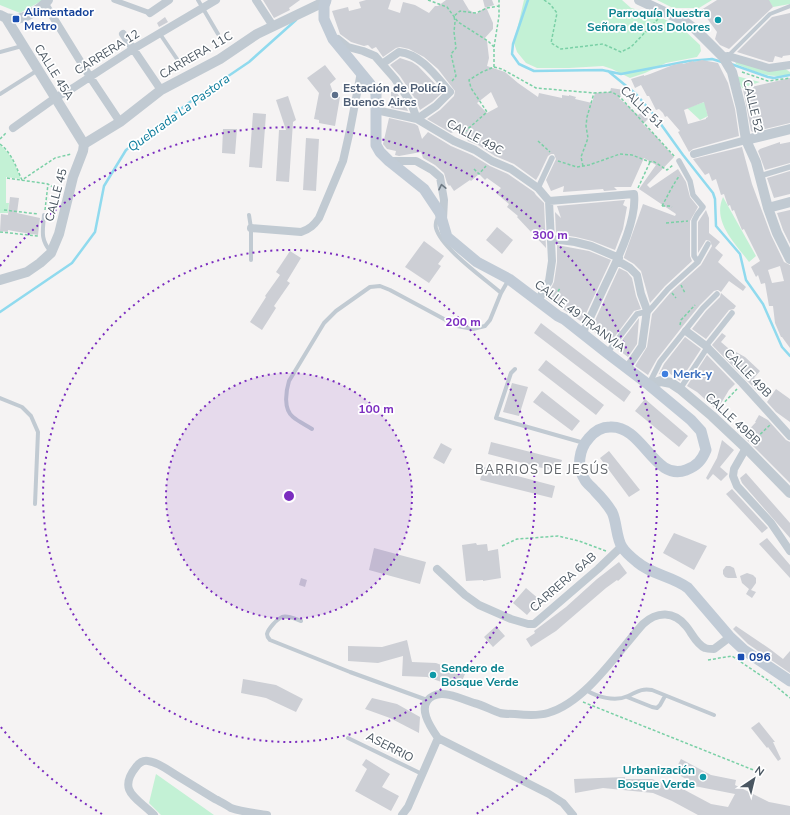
<svg xmlns="http://www.w3.org/2000/svg" width="790" height="815" font-family="'Nunito Sans',sans-serif">
	<style>
		.green { fill: #c3f1d5 }
		.lines { fill: none; stroke-linecap: round; stroke-linejoin: round }
		.stream { stroke: #90daee; stroke-width: 2.5 }
		.building { fill: #cdcfd5; fill-rule: evenodd }
		.path { stroke: #7ad0a6; stroke-width: 1.5; stroke-dasharray: 3 2; stroke-linecap: butt }
		.service { stroke: #c1cad2; stroke-width: 4 }
		.pedestrian { stroke: #c1cad2; stroke-width: 5.5 }
		.minor { stroke: #c1cad2; stroke-width: 8 }
		.tertiary { stroke: #c1cad2; stroke-width: 10 }
		.secondary { stroke: #c1cbd6; stroke-width: 11 }
		.oneway { stroke: #6e7983 }
		.ring { fill: none; stroke: #7b2cbf; stroke-width: 2; stroke-dasharray: 2 4 }
		.transit-dot { fill: #1a4fb4; stroke: #fff; stroke-width: 1.5 }
		.culture-dot { fill: #0f9aa8; stroke: #fff; stroke-width: 1.5 }
		.service-dot { fill: #5c6f8a; stroke: #fff; stroke-width: 1.5 }
		.shop-dot { fill: #3f7fe0; stroke: #fff; stroke-width: 1.5 }
		.labels { text-anchor: middle; dominant-baseline: central; stroke-width: 3.5; stroke-linejoin: round; paint-order: stroke }
		.transit-label { font-size: 12px; font-weight: bold; fill: #164399; stroke: #fff; text-anchor: start }
		.culture-label { font-size: 12px; font-weight: bold; fill: #0d838f; stroke: #fff; text-anchor: end }
		.street-label { font-size: 12px; fill: #4a5661; stroke: #fff }
		.service-label { font-size: 12px; font-weight: bold; fill: #4e5e75; stroke: #fff; text-anchor: start }
		.shop-label { font-size: 12px; font-weight: bold; fill: #366cbe; stroke: #fff; text-anchor: start }
		.water-label { font-size: 13px; font-style: italic; fill: #0c7c9b; stroke: #fff }
		.neighbourhood-label { font-size: 13px; letter-spacing: 1px; fill: #5f6368; stroke: #fff }
		.centre { fill: #7b2cbf; stroke: #fff; stroke-width: 2 }
		.ring-label { font-size: 12px; text-anchor: middle; font-weight: bold; fill: #7b2cbf; stroke: #fff; stroke-width: 3.5; stroke-linejoin: round; paint-order: stroke }
	</style>
	<rect width="100%" height="100%" fill="#f5f3f3"/>
	<path class="green" d="M0 0H43L20 13 0 5Z
		M524 0H622L631 8 654 14 682 28 700 45 701 51 697 57 666 63 645 73 630 78 612 69 603 66 569 68H537L526 63 517 52 514 43Z
		M657 0H712L699 8H673Z
		M768 0H790V4L773 7Z
		M734 59 784 68 790 72V74C771 80 754 71 736 64Z
		M736 76 760 82 742 88Z
		M713 99 706 109 708 116 700 120 687 108Z
		M0 145C11 154 16 166 21 179L6 177V203H9L8 213H0Z
		M723 197 756 256 749 262C735 243 712 222 723 197Z
		M156 774 214 815H161L149 803Z"/>
	<g class="lines">
		<path class="stream" d="M528 0 513 44 512 54 519 64 534 71 602 70 621 74 689 61 712 59 722 62
			M731 64 768 77 774 78 790 75
			M608 71 636 94 655 116 683 155 713 193 715 199 716 226 740 254 746 280 763 304 782 347 790 356
			M0 312 72 263 95 232 104 186 126 150 190 102 249 62 296 20"/>
	</g>
	<path class="building" d="M263 0H300L289 8 290 10 274 18Z
		M366 0H391L388 9 400 13 403 2 415 5 429 13 435 6H438L446 0H463L469 10 476 14 486 7 493 23V29L484 39 487 41 489 58 487 66 505 72 518 83 538 97 539 93 562 98V95L569 96V95L576 97 575 99 592 103 595 93 610 92 611 88 624 90 619 98 638 115 642 112 648 119 643 124 654 134 674 157 647 185 650 188 678 169 686 182 690 197 698 207 690 221V256L692 261 665 286 650 303 641 271 634 264 624 258V257L643 204 675 216 676 214 639 189 656 165 644 158 631 187H614L617 190 604 191 603 189 563 192 564 186 551 191 546 180 556 159 554 154H551L548 156 539 175 536 180 514 164 495 156 478 145 468 141 460 129 451 133 427 119 440 110 454 96 455 91 438 69 424 57 409 49 400 47 396 48 383 57 376 47 372 49 368 45 364 46 351 42 340 34 332 11 348 7 349 11 361 8 359 2ZM491 92 498 107 487 113 477 103Z
		M483 0H492L494 5 485 8Z
		M717 0H769L773 7 729 49 720 45 715 39 717 32 701 10Z
		M790 13V55L783 56 782 58 775 56 773 62H769L737 52 772 17Z
		M165 17 168 22 159 27 157 23Z
		M400 58 412 62 418 66 443 92 432 102 420 110 416 100 400 76 390 65Z
		M702 60 718 63 728 83 735 109 739 136 693 149 689 152 678 132 680 131 667 116 665 117 663 113 659 109 656 110 649 96H647L641 85 635 88 631 79 644 75V76L650 74 673 65 682 63 683 64 693 61 694 62ZM704 102 708 117 706 118V119L688 124 684 110Z
		M325 65 336 79 330 84 334 95 340 97 335 126 319 123V120L314 119 319 93 307 78Z
		M790 78V123L753 132 751 131 743 89Z
		M391 92 397 93 406 106 408 111 391 108Z
		M288 96 296 120 293 122 289 182 276 181 279 130H286L276 100Z
		M253 113 266 114 262 168 249 167Z
		M389 118 415 124 418 126 422 139 428 132 451 146 472 155 490 166 508 174 534 192 536 195 544 203 546 248 517 217 518 216 507 207 509 204 496 193 501 188 487 178 485 180 479 174 471 181 470 180 454 191 450 185 449 186 447 183 444 173 435 165 423 158 421 152 399 156 395 155 396 151 387 149 383 144Z
		M223 129H237L235 154 222 153Z
		M306 138 319 139 316 191 303 190Z
		M780 142V144L790 142V163L765 170 758 151 760 149Z
		M742 147 752 184 771 235 784 262 790 265V348L782 337H781L775 323 773 306H769L765 283 761 284 758 275 756 277 751 267 760 261 744 229 742 230 734 210 732 211 730 205 728 206 724 194 721 195 716 179 712 181 709 173 705 175 693 159ZM780 266 784 281 772 283 768 270Z
		M790 171V194L774 198 767 178Z
		M10 197 19 198 17 213 40 218 38 235 13 231 8 230V232L0 231 1 214 8 215Z
		M625 200 623 205 627 207 623 229 615 250 592 241 576 237 556 234 555 212 561 218 557 206Z
		M706 210 709 218V233L720 242 715 248 723 255 718 262 746 287 743 291 729 281 721 292 718 290 714 291 700 305 682 327 657 359 648 375 635 366 647 347 652 314 671 292 701 265 712 246 710 241 706 240 698 253V222Z
		M790 210V244L783 230 777 213Z
		M497 227 513 240 502 254 486 240Z
		M424 241 444 256 438 264 441 266 429 283 405 267Z
		M557 245 589 251 611 260 582 322 546 298 554 282 557 262Z
		M290 251 301 258 287 281 290 283 274 306 276 308 262 330 250 322 266 297 265 296 280 275 276 272Z
		M619 268 627 272 632 278 636 296 641 309 634 311 610 343 591 329Z
		M721 293 736 306 734 309 729 310 706 339 692 329 706 311 720 297Z
		M639 318 637 344 628 357 616 348Z
		M541 323 631 392 624 402 534 333Z
		M722 333 726 336 721 342 735 354 736 352 745 357 760 371 754 378 761 388 757 391 712 345Z
		M685 337 701 349 680 381 669 373 667 376 659 374 664 364Z
		M707 355 735 384 729 390 717 410 697 392 687 386Z
		M546 360 604 405 596 415 538 370Z
		M512 383 528 387 519 416 503 412Z
		M776 389 790 399V422L776 412 767 402Z
		M542 391 580 421 572 431 533 402Z
		M645 399 688 436 679 447 635 411Z
		M759 415 768 420 786 440 790 442V483L743 436 756 422H755Z
		M722 440 734 450 720 467 728 474 721 481 713 474 708 480 706 478 717 458Z
		M491 442 562 460 558 472 488 454Z
		M441 443 452 449 444 464 433 458Z
		M609 451 640 490 629 497 600 458Z
		M484 467 555 486 552 498 480 480Z
		M746 473 790 523V538L742 483 740 478Z
		M732 489 768 528 762 533 726 494Z
		M674 533 707 546 694 570 663 553Z
		M767 538 790 565V578L759 544Z
		M476 543 477 545 487 544 488 551 498 549 501 578 483 581V580L466 581 462 545Z
		M374 548 426 562 420 584 369 570Z
		M619 562 627 573 618 581 617 580 606 588 556 631 531 647 526 639 535 633 534 631 566 607 597 579Z
		M726 566H730L734 568 737 578H728L725 577 723 574V570Z
		M747 573 753 575 756 578V583L751 590 756 592 752 598 746 594 749 589 742 583 740 576Z
		M301 578 307 580 305 587 299 585Z
		M526 588 540 600 527 615 513 603Z
		M496 626 505 636 493 647 484 637Z
		M736 626 770 649 783 659 790 651V673L748 644 733 629Z
		M407 640 412 662 436 663 465 674 459 688 427 677 402 676 403 656 378 663 348 661V646L382 647Z
		M243 679 276 685 303 699 296 712 266 698 241 693Z
		M372 698 397 704 420 717 419 733 390 718 365 709Z
		M759 722 775 742H773L781 759 778 761 768 747 767 748 751 728Z
		M366 759 390 774 382 787 399 796 391 811 355 791 367 769 362 765Z
		M681 759 711 775 736 780 735 785 769 802 790 806V815H698L672 801 653 793 603 788 575 793 574 779 625 777V779H652L680 790 681 788 711 804 728 807 735 794 684 784 686 779 674 772Z"/>
	<g class="lines">
		<path class="path" d="M428 0 447 7 458 22 488 41 494 47
			M544 0 550 4 557 13 551 43 561 49 603 44 621 52 631 47 658 19
			M494 67 502 69 536 88 594 93 612 92 620 97 675 157
			M494 67V47L499 16V0
			M742 72 768 81 790 78
			M452 81 456 76 451 54 456 48 454 32 455 22 454 16 460 11 476 13 487 8 499 6
			M461 135 487 112 471 88 469 80 482 72 494 67
			M0 139 6 133
			M538 141 550 152
			M0 144C12 153 16 167 22 180L55 158 71 154
			M558 161 577 167 589 165 620 154 632 155 650 162 653 161 667 170 673 165
			M583 166 581 157 588 138 586 126 587 117 594 93
			M474 169 479 174 486 166
			M7 178 48 184 60 192
			M638 188 650 162
			M662 206C665 201 676 178 680 176
			M662 206H669L672 207
			M4 210 38 214
			M45 210 48 184
			M666 223 688 221
			M0 232 38 236
			M681 285 685 293
			M672 293 676 298
			M553 300 560 288
			M680 325 681 320 695 305
			M718 409 737 389
			M753 441 770 425
			M502 546 517 539 558 536 579 541 606 551
			M708 660 732 656 772 683 790 698
			M583 702 756 771"/>
		<path class="service" d="M198 0 218 34
			M160 34 177 59
			M0 52 22 46
			M728 56 770 14 790 6
			M0 94 38 70
			M44 215C43 231 40 238 50 251
			M249 215 251 228V260
			M439 216C436 220 435 223 436 228 441 248 485 279 501 293
			M515 369 511 373 496 418 584 443
			M0 398 22 407 31 416 38 432 35 504
			M312 429C306 425 299 422 293 417 283 409 286 391 289 381L324 323 336 311 370 287 380 286 390 290 457 326 473 329 485 326 490 320 501 293 509 279
			M301 621C295 619 288 615 282 617 277 619 268 629 267 634 267 637 268 638 270 640L350 672 427 700
			M586 690C597 697 615 702 628 696 637 692 641 688 652 690L714 715
			M627 697 652 707 657 708 660 705 665 696
			M348 738 422 774"/>
		<path class="pedestrian" d="M114 0 150 13
			M679 161 690 181 693 195 703 207 697 215 694 221V256L698 262
			M760 176 790 167
			M538 188 552 158
			M706 346 732 313
			M607 353 637 314 649 311 668 289 698 262 708 244
			M649 384 660 362 703 308 717 294
			M680 389 707 348"/>
		<path class="minor" d="M256 0 273 26
			M45 4 90 77 120 122
			M150 13 169 0
			M123 34 161 90
			M338 39 348 47 363 51 375 56 382 64 395 79 411 103 417 119 454 141 475 150 492 161 511 169 538 188 549 201 634 194C637 218 620 254 610 275 600 295 592 315 582 334
			M723 57 728 56 769 68 790 65
			M376 110 417 119 436 106 450 92C436 76 421 54 399 52L382 64
			M13 128 55 98 73 88 133 49 216 0
			M694 154 746 140
			M389 161H416L432 170 440 177 444 200 443 219
			M251 228 301 232C310 229 314 225 319 218L343 161 350 130 361 72
			M552 239 575 242 591 246 619 258
			M618 261 630 268 637 275 641 294 647 310 642 346 627 368
			M538 301 549 281 552 261 549 201
			M686 331 706 346 742 383 790 436
			M746 448 734 469 733 476 737 486 771 523 790 551
			M437 569 465 595 479 605 511 619 528 624H534L598 569 621 547
			M154 815C139 799 116 792 136 767 139 763 143 760 148 761 158 762 168 770 176 775 189 783 202 791 215 799 220 801 226 805 231 808 242 812 256 813 267 815
			M402 815 408 807 438 738
			M573 815 563 803 549 794 438 738C431 728 415 705 433 696 444 690 462 699 474 703 483 705 491 710 500 713 504 714 510 714 515 714 525 715 538 716 548 713 585 703 618 652 643 624 657 611 674 611 686 626 692 633 696 644 705 648 707 649 711 649 714 649L730 637"/>
		<path class="tertiary" d="M639 0 684 21 695 29 723 57 732 72 741 108 746 140 756 162 768 208 777 233 790 259
			M0 15 6 18 84 144
			M6 18C9 19 12 19 15 19 25 19 42 8 48 0
			M746 140 790 129
			M84 144 120 122 161 90 220 59 257 34 326 1
			M768 208 790 202
			M0 280 27 272 40 263 51 253 59 234 73 177 83 151 84 144
			M649 385 661 381 671 383 680 389 712 416 746 448 790 493"/>
		<path class="secondary" d="M326 0 324 6V19L333 39 370 84 376 93V145L380 152 389 161 424 189 440 213 447 237 477 262 509 279 558 316 564 319 607 353 649 385 691 420 701 431 706 450C702 460 697 466 686 470 654 482 643 425 610 427 601 427 594 432 589 438 579 449 576 467 585 480 587 484 592 487 595 491 601 497 607 504 612 512 617 522 616 538 622 547 625 552 632 558 637 562 652 575 672 576 688 588L730 637 744 650 790 681"/>
	</g>
	<defs><path id="oneway-chevron" d="M-2-3.5L2.5 0L-2 3.5" fill="none" stroke-width="1.6" stroke-linecap="round" stroke-linejoin="round"/></defs>
	<use class="oneway" href="#oneway-chevron" transform="translate(442 187) rotate(-102)"/>
	<circle cx="289" cy="496" r="123" fill="#7b2cbf" fill-opacity=".12"/>
	<g class="ring">
		<circle cx="289" cy="496" r="123"/>
		<circle cx="289" cy="496" r="246"/>
		<path d="M102 814A369 369 0 0 1 0 726M0 266A369 369 0 1 1 476 814"/>
	</g>
	<g class="transit-dot">
		<rect x="12" y="15" width="8" height="8" rx="2"/>
		<rect x="737" y="653" width="8" height="8" rx="2"/>
	</g>
	<g class="culture-dot">
		<circle cx="718" cy="20" r="4"/>
		<circle cx="433" cy="675" r="4"/>
		<circle cx="703" cy="777" r="4"/>
	</g>
	<circle class="service-dot" cx="335" cy="95" r="4"/>
	<circle class="shop-dot" cx="665" cy="374" r="4"/>
	<g class="labels">
		<g class="transit-label">
			<text x="24" y="12">Alimentador<tspan x="24" dy="14">Metro</tspan></text>
			<text x="749" y="657">096</text>
		</g>
		<g class="culture-label">
			<text x="710" y="13">Parroquía Nuestra<tspan x="710" dy="14">Señora de los Dolores</tspan></text>
			<text x="441" y="668" text-anchor="start">Sendero de<tspan x="441" dy="14">Bosque Verde</tspan></text>
			<text x="695" y="770">Urbanización<tspan x="695" dy="14">Bosque Verde</tspan></text>
		</g>
		<g class="street-label">
			<text transform="translate(107 52) rotate(-32)">CARRERA 12</text>
			<text transform="translate(196 55) rotate(-30)">CARRERA 11C</text>
			<text transform="translate(54 72) rotate(58)">CALLE 45A</text>
			<text transform="translate(753 106) rotate(77)">CALLE 52</text>
			<text transform="translate(642 107) rotate(44)">CALLE 51</text>
			<text transform="translate(475 137) rotate(28)">CALLE 49C</text>
			<text transform="translate(56 195) rotate(-75)">CALLE 45</text>
			<text transform="translate(580 316) rotate(37)">CALLE 49 TRANVIA</text>
			<text transform="translate(748 373) rotate(46)">CALLE 49B</text>
			<text transform="translate(733 419) rotate(43)">CALLE 49BB</text>
			<text transform="translate(563 582) rotate(-41)">CARRERA 6AB</text>
			<text transform="translate(390 747) rotate(27)">ASERRIO</text>
		</g>
		<g class="service-label">
			<text x="343" y="88">Estación de Policía<tspan x="343" dy="14">Buenos Aires</tspan></text>
		</g>
		<g class="shop-label">
			<text x="673" y="374">Merk-y</text>
		</g>
		<g class="water-label">
			<text transform="translate(179 113) rotate(-36)">Quebrada La Pastora</text>
		</g>
		<g class="neighbourhood-label">
			<text x="542" y="470">BARRIOS DE JESÚS</text>
		</g>
	</g>
	<circle cx="289" cy="496" r="6" class="centre"/>
	<g class="ring-label">
		<text x="550" y="239">300 m</text>
		<text x="463" y="326">200 m</text>
		<text x="376" y="413">100 m</text>
	</g>
	<g transform="translate(754 779) rotate(35)" stroke="#ffffff" stroke-width="3" paint-order="stroke">
	<path d="M0-3L7 15L0 10L-7 15Z" fill="#4a5661"/>
	<text y="-6" font-size="11" font-weight="bold" text-anchor="middle" fill="#4a5661">N</text>
	</g>
</svg>
